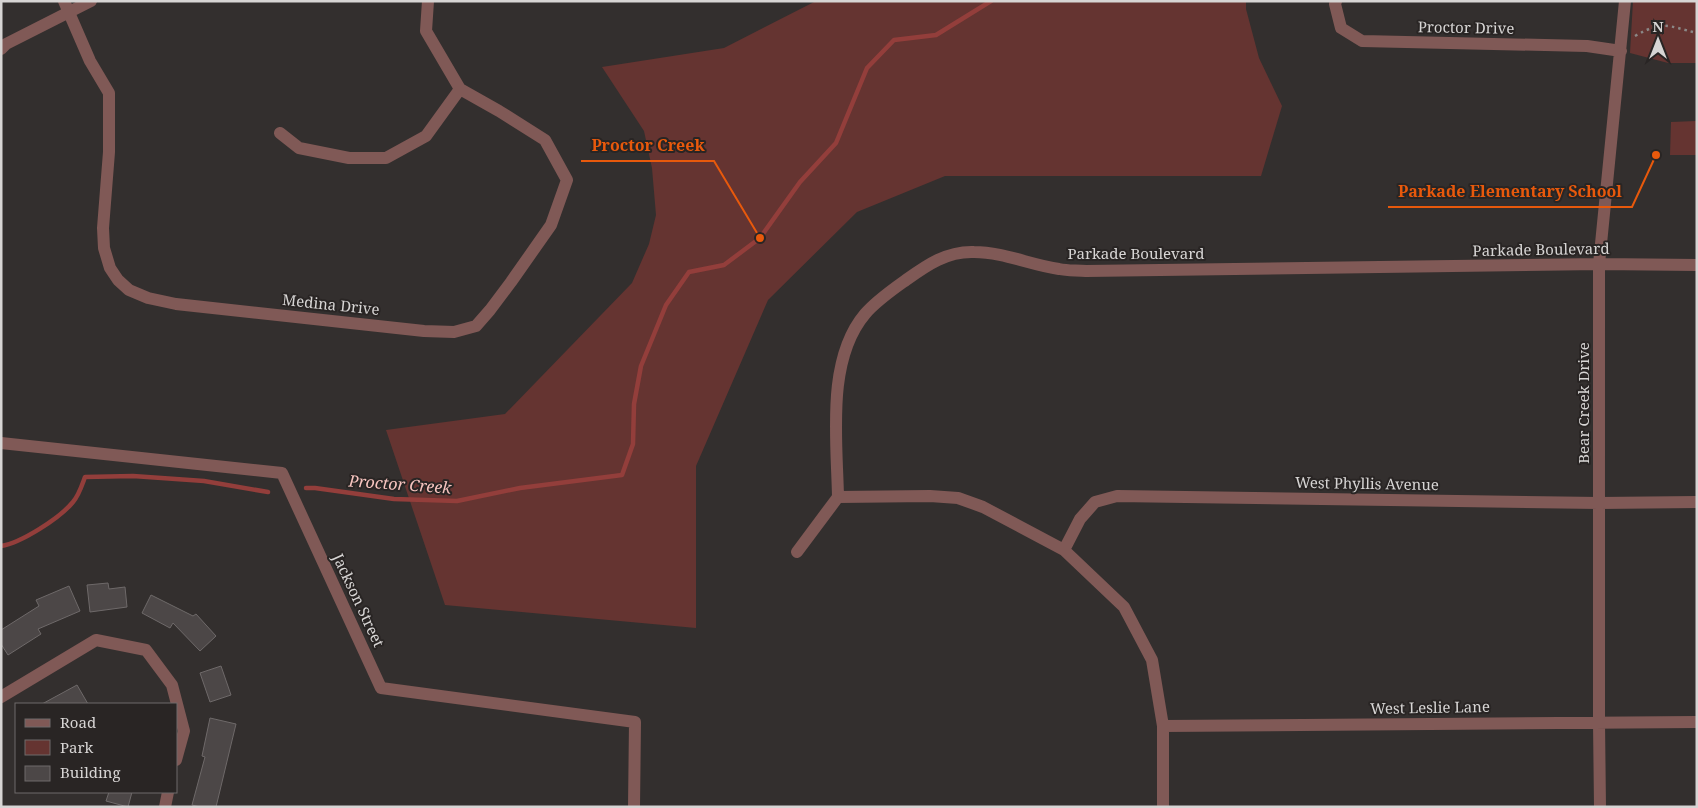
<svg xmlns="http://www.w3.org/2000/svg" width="1698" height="808" font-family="'Noto Serif',serif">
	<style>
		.green { fill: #653431 }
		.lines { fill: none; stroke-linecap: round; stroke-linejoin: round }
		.stream { stroke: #933e3b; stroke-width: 4.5 }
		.building { fill: #4c4747; stroke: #6e6969 }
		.path { stroke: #8b8887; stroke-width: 2.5; stroke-dasharray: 2.5 4; stroke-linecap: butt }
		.minor { stroke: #805956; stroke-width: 12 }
		.labels { text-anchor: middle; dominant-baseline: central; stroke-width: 4; stroke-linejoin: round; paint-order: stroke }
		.street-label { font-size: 15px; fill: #d7d5d4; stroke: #292524 }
		.water-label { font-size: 16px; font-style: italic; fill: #f6c4bf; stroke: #292524 }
		.leader { fill: none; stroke: #e8590c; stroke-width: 2 }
		.callout-dot { fill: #e8590c; stroke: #292524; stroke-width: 2 }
		.callout-label { font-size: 16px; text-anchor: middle; font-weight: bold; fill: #e8590c; stroke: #292524; stroke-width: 4; stroke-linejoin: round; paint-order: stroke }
	</style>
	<rect width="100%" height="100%" fill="#332f2e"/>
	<path class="green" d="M816 1H1246V9L1259 58 1282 106 1261 176H945L857 212 768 300 696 466V628L445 605 386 430 505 414 632 283 649 244 656 215 652 168 644 131 602 67 724 48Z
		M1633 1H1697V63H1668L1630 53Z
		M1696 121 1697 155H1670L1671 122Z"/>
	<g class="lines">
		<path class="stream" d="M306 488H315L394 499 457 501 520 488 622 475 633 444 634 404 641 366 666 305 689 272 724 265 760 238 800 182 836 143 867 68 894 40 936 35 991 1
			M1 546C21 543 60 518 73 502 79 495 82 485 85 477L133 476 204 481 268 492"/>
	</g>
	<path class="building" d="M108 583 109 589 125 587 127 607 90 612 87 585Z
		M69 586 80 611 38 629 41 634 8 655 1 644V630L39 606 36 600Z
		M151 595 193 616 196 614 216 636 200 651 173 623 170 628 142 613Z
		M221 666 231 695 210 702 200 673Z
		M77 685 88 704H42Z
		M210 718 236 724 216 807H200L192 805 205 757 202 756Z
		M109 792H132L128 807 106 801Z"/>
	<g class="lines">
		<path class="path" d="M1635 36C1663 20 1668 26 1697 33"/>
		<path class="minor" d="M64 1 90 61 109 93V152L103 228 104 248 110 268 118 280 129 290 148 298 176 304 424 331 454 332 476 326 490 310 511 282 551 225 567 180 545 140 499 111 460 89 426 31 428 1
			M1336 1 1335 4 1341 28 1362 41 1587 46 1621 51
			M1 49 6 44 91 1
			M280 133 299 148 349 158H386L426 136 460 89
			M1 443 282 473 381 688 635 722 634 807
			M838 497C837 440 826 360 865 314 876 301 892 290 906 280 927 265 947 251 974 252 1003 252 1031 265 1059 269 1068 271 1077 270 1086 271L1599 264 1697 265
			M838 497 930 496 958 498 983 507 1064 550 1124 607 1152 660 1163 726V807
			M1064 550 1080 519 1095 502 1117 496 1599 503 1697 502
			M797 552 838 497
			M1 697 96 640 146 650 172 685 184 731 176 760
			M1163 726 1697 722
			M165 807 168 792
			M1600 807 1599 722V264L1625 1"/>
	</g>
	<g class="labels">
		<g class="street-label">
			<text transform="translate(1466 27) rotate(1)">Proctor Drive</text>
			<text transform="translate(1541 249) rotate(-1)">Parkade Boulevard</text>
			<text x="1136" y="253">Parkade Boulevard</text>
			<text transform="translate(331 304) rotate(6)">Medina Drive</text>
			<text transform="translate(1583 403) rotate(-90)">Bear Creek Drive</text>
			<text transform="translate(1367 483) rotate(1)">West Phyllis Avenue</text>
			<text transform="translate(359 600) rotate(65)">Jackson Street</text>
			<text transform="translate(1430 707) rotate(-1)">West Leslie Lane</text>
		</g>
		<g class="water-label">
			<text transform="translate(400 484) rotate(4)">Proctor Creek</text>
		</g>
	</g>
	<path class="leader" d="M760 238L714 161H581M1656 155L1632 207H1388"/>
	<g class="callout-dot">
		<circle cx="760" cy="238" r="5"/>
		<circle cx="1656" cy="155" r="5"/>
	</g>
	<g class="callout-label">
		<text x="648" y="151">Proctor Creek</text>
		<text x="1510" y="197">Parkade Elementary School</text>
	</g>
	<rect width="1698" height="808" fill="none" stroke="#d7d5d4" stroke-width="5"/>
	<rect x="15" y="703" width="162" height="90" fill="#292524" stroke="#6f6b6a"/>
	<rect x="25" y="719" width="25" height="8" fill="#805956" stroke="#6f6b6a"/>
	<text x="60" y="728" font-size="15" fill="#d7d5d4">Road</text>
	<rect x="25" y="740" width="25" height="15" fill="#653431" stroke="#6f6b6a"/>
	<text x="60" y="753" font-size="15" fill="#d7d5d4">Park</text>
	<rect x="25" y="766" width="25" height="15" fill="#4c4747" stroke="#6f6b6a"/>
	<text x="60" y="778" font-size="15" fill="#d7d5d4">Building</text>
	<g transform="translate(1658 40)" stroke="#292524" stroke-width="4" paint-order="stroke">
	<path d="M0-4L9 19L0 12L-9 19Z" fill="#d7d5d4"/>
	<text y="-8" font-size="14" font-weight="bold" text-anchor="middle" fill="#d7d5d4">N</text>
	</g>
</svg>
